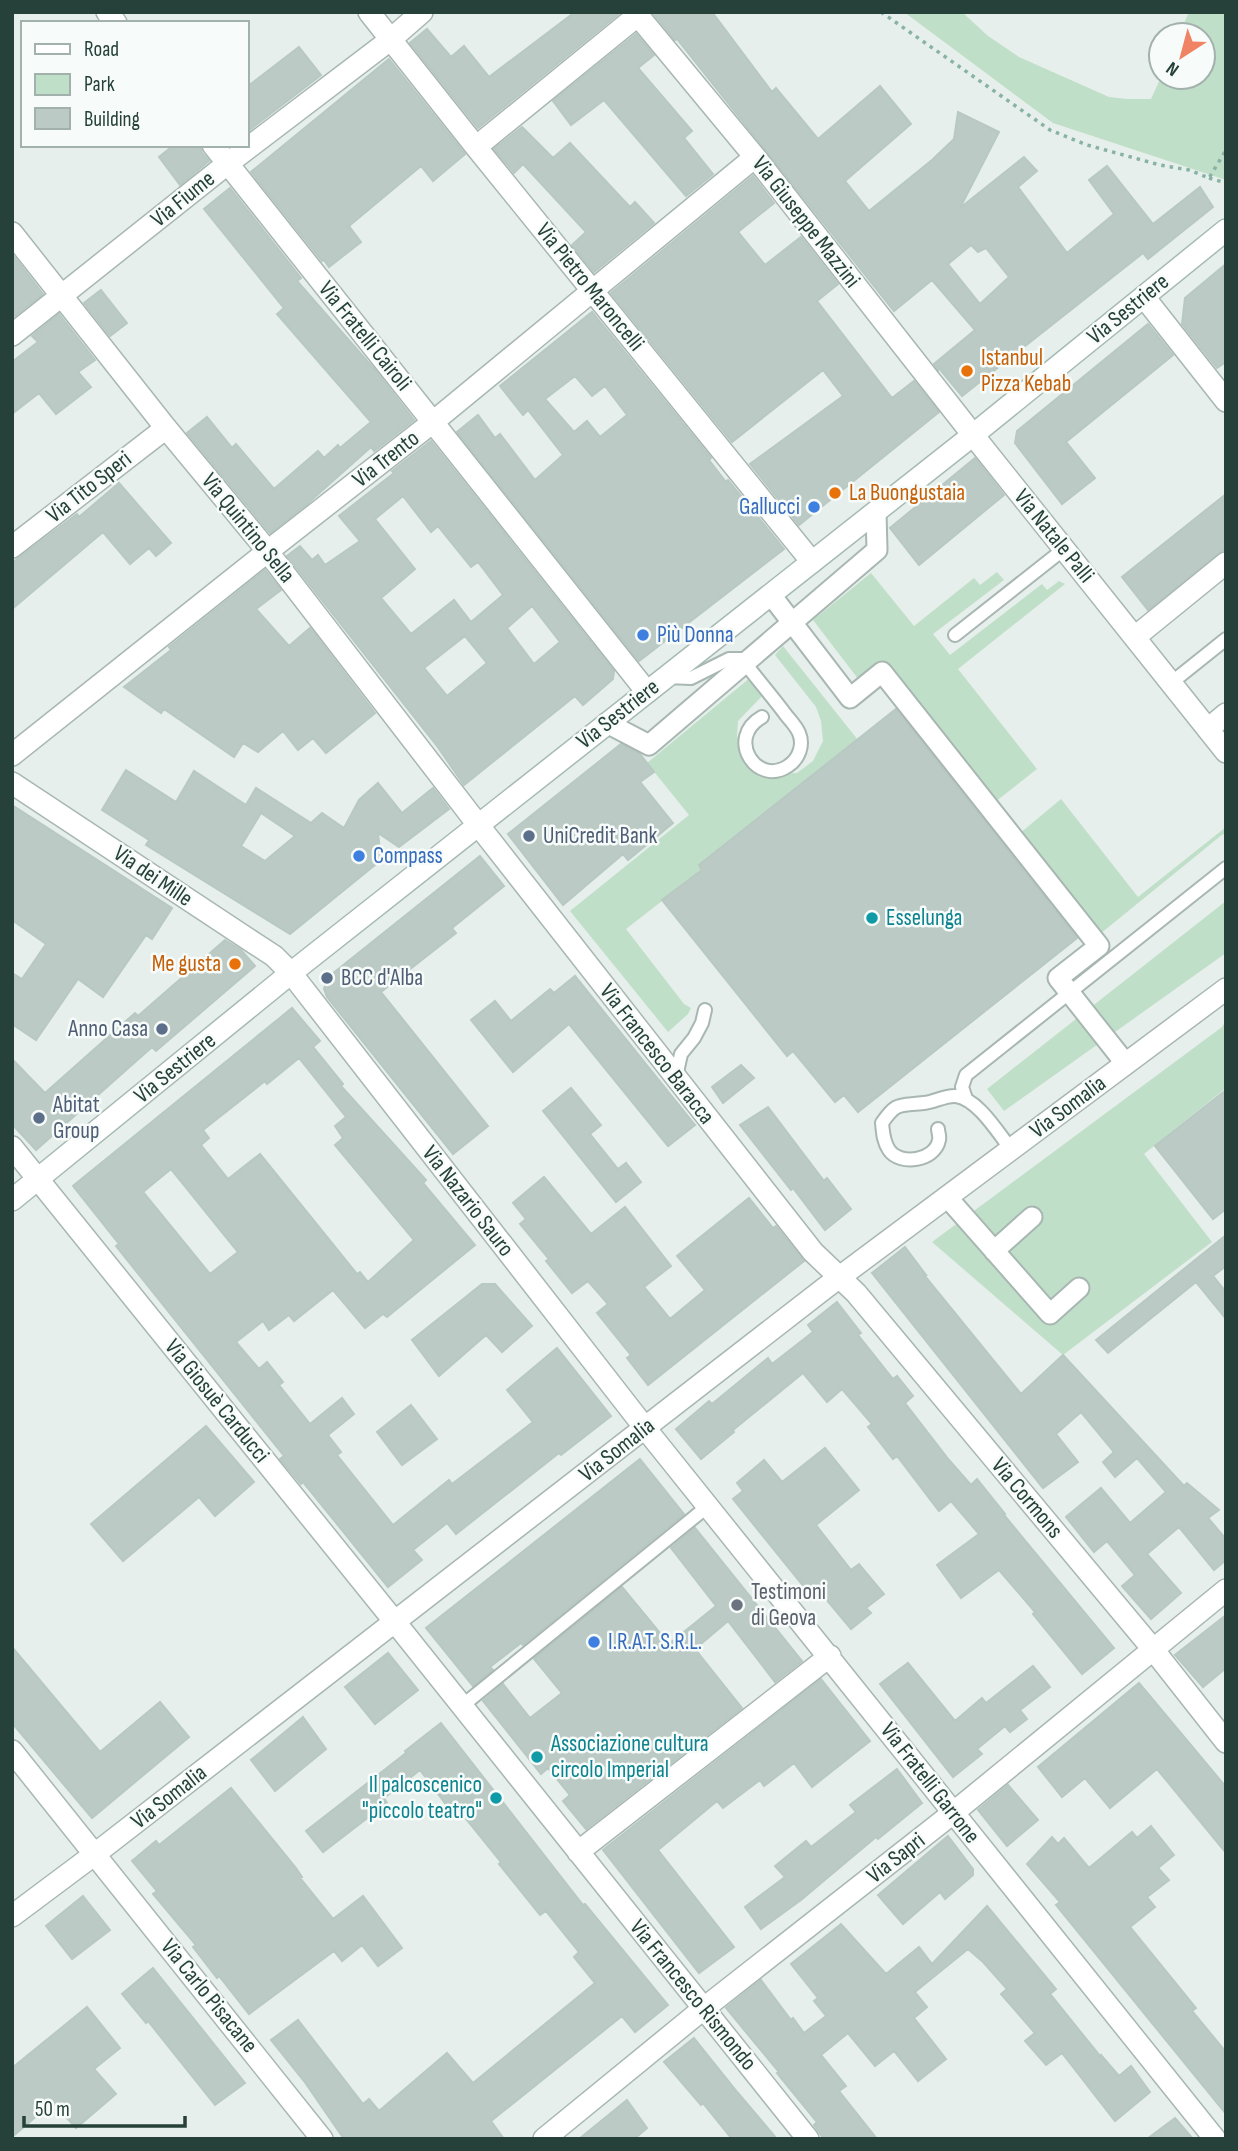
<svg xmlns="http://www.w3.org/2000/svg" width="1238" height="2151" font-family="'Sofia Sans Condensed',sans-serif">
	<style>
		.green { fill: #c0dfc8 }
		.building { fill: #bbcac4; stroke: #b8c8c2; stroke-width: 2; fill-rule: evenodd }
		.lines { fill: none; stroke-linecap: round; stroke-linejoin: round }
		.service-casing { stroke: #a8b7b2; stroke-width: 16 }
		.pedestrian-casing { stroke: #a8b7b2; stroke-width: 23 }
		.minor-casing { stroke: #a8b7b2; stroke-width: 24 }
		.tertiary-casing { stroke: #a8b7b2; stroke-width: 24 }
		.secondary-casing { stroke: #a5bab2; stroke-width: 24 }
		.path { stroke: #87b2a4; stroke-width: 3.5; stroke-dasharray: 3.5 5; stroke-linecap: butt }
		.service { stroke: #fff; stroke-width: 12 }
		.pedestrian { stroke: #fff; stroke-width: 19 }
		.minor { stroke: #fff; stroke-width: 21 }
		.tertiary { stroke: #fff; stroke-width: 21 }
		.secondary { stroke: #fff; stroke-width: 21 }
		.food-dot { fill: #e8710a; stroke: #f7fbf9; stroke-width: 2.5 }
		.shop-dot { fill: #3f7fe0; stroke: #f7fbf9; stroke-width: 2.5 }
		.service-dot { fill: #5c6f8a; stroke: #f7fbf9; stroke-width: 2.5 }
		.culture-dot { fill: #0f9aa8; stroke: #f7fbf9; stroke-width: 2.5 }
		.worship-dot { fill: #6b7280; stroke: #f7fbf9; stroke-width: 2.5 }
		.labels { text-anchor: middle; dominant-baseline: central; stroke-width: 5; stroke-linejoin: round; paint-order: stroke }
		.street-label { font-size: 23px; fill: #254139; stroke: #f7fbf9 }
		.food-label { font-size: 23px; fill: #c56008; stroke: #f7fbf9; text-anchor: start }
		.shop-label { font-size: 23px; fill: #366cbe; stroke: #f7fbf9; text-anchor: start }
		.service-label { font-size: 23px; fill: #4e5e75; stroke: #f7fbf9; text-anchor: start }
		.culture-label { font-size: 23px; fill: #0d838f; stroke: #f7fbf9; text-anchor: start }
		.worship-label { font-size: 23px; fill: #5b616d; stroke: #f7fbf9; text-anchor: start }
	</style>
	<rect width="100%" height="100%" fill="#e6efeb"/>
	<path class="green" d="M904 12H962L988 36 1019 57 1109 97 1127 99H1151L1161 77H1203V35H1179L1189 12H1226V180L1053 123Z
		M997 572 1004 580 933 634 950 655 1042 584 1047 590 1059 581 1065 584 958 669 1037 769 995 802 882 662 859 680 813 620 871 573 914 626 974 578 980 585Z
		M783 646 858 740 699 865 702 870 626 929 684 1004 691 1008 688 1014 668 1032 570 911 689 815 647 763 751 677 765 693 738 721 737 736 743 751 779 774 797 773 813 761 823 741 821 721 816 707 775 655Z
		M1061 799 1138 897 1226 827V837L1223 834 1100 934 1019 834Z
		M1226 901V953L1004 1111 987 1089Z
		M1226 1020V1088L1144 1154 1212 1242 1063 1355 932 1242 1222 1027Z"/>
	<path class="building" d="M575 12H621L478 128 410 43 427 29 451 57 464 46 489 77Z
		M652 12H712L772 92 776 88 818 139 880 86 911 124 845 181 869 211 932 160 954 139 958 112 999 132 960 208 1024 157 1037 171 1018 187 1067 253 1114 214 1089 180 1107 166 1153 224 1200 187 1213 207 1148 259 1143 253 962 396 938 367V370L934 364 975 330 932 280 894 311 677 39 675 40ZM971 245 978 252 986 248 1009 277 980 304 948 264Z
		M636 34 654 55 638 68 692 131 684 138 713 174 686 196 604 100 571 125 553 101Z
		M299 47 321 75 247 132V87Z
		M389 59 465 154 433 181 421 166 349 226 361 242 329 267 324 260 322 261 251 172Z
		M522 127 553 158 570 143 630 207 635 202 654 223 594 272 572 245 586 232 523 164 514 173 494 149Z
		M174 145H200L202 153 209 161 180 185 159 157Z
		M753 176 774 203 738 232 765 265 801 237 838 284 817 301 892 398 914 381 939 412 799 525 750 464 843 396 823 370 732 442 611 293Z
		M230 188 301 278 297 281 375 370 414 420 374 451 371 447 307 504 270 533 187 433 207 417 232 448 236 444 274 489 318 451 324 458 338 445 340 448 371 422 277 314 284 308 204 209Z
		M12 254 43 294 15 316 12 313Z
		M1226 264V362L1217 368 1182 324 1185 298Z
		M101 290 127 323 110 336 84 303Z
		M592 312 711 458 709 460 726 482 728 480 784 549 639 661 457 432 478 415 495 438 500 434 535 480 563 455 528 410 523 415 500 386ZM575 376 592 396 605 386 627 415 600 437 587 421 574 432 545 399Z
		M59 314 95 360 78 372 91 387 56 414 39 393 12 414V362L38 342 32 336Z
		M1148 324 1173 355 1066 442 1095 478 1062 504 1015 443 1017 431Z
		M431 441 614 671 613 679 583 705 575 696 464 785 437 746 287 556 300 546 312 560 318 555 325 565 360 541 339 516 394 473 392 471ZM403 496 431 532 438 526 471 567 478 562 503 595 471 622 454 600 411 634 381 598 415 569 375 519ZM532 606 560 642 534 664 507 628ZM465 636 487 663 447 696 424 668Z
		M975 458 1004 495 919 565 890 528Z
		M119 483 171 543 156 556 149 548 130 564 103 532 12 609V563L77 514 79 517Z
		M1226 494V548L1148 610 1122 577Z
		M265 570 281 590 256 609 289 646 310 628 375 713 326 753 313 738 298 750 283 731 258 752 243 743 234 757 164 709 161 713 124 687 171 650 169 647Z
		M896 709 1077 938 858 1112 844 1095 835 1102 793 1051 787 1056 662 900 702 870 699 865Z
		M621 744 640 754 654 772 640 782 673 823 628 860 623 854 563 905 508 834Z
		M126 770 176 802 194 771 246 805 256 788 311 823 322 813 344 828 359 800 378 783 402 813 433 788 449 809 399 847 378 833 381 860 290 934 146 845 149 840 102 810ZM261 813 295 836 265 861 241 846Z
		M12 805 172 908 152 939 146 935 103 997 78 979 36 1040 12 1024V973L22 979 46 944 12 920Z
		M480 856 504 886 452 928 456 933 381 992 488 1126 453 1154 327 997 324 989 327 978Z
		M225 940 241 950 255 966 156 1051 152 1047 36 1150 12 1124V1059L45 1093 135 1013 138 1016Z
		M575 976 695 1125 668 1146 569 1024 513 1072 471 1020 495 1001 511 1021 550 989 554 993Z
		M292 1008 320 1041 313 1047 343 1084 341 1086 426 1180 423 1183 475 1245 387 1317 383 1314 365 1328 333 1290 294 1321 289 1315 269 1330 263 1321 236 1342 259 1369 267 1362 283 1382 279 1385 310 1424 342 1398 354 1414 328 1435 341 1452 337 1455 393 1525 449 1480 452 1484 533 1422 507 1390 557 1348 611 1416 561 1455 559 1453 456 1534 447 1523 413 1550 422 1560 388 1587 303 1482 301 1484 280 1459 284 1456 116 1246 119 1244 73 1186ZM299 1058 346 1117 335 1126 343 1138 335 1145 414 1240 368 1282 360 1272 357 1274 260 1154 228 1179 201 1145 209 1138 203 1130 265 1081 267 1084ZM171 1169 238 1252 210 1274 143 1192Z
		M741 1065 754 1078 723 1103 712 1087Z
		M571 1088 601 1125 590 1134 618 1169 626 1163 641 1182 616 1202 543 1111Z
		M1226 1090V1209L1213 1219 1155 1146Z
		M768 1107 824 1181 827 1178 851 1209 825 1230 793 1188 791 1190 740 1125Z
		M544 1177 591 1234 625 1207 671 1266 644 1287 670 1319 705 1290 677 1256 749 1198 773 1228 776 1226 804 1261 648 1385 627 1358 631 1355 597 1313 608 1304 588 1281 572 1293 546 1261 549 1259 520 1224 526 1219 513 1203Z
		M1226 1235V1266L1213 1276 1226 1292V1319L1196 1282 1108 1353 1096 1340Z
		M905 1247 926 1275H924L1021 1394 1063 1355 1184 1486 1187 1483 1219 1510 1208 1518 1226 1539V1560L1214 1570 1179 1527 1147 1554 1181 1593 1151 1619 1122 1586 1135 1575 1107 1541 1094 1552 1066 1517 1101 1488 1130 1523 1166 1492 1137 1458 1115 1477 1103 1462 1114 1452 1081 1412 1056 1434 1078 1462 1043 1488 872 1273Z
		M482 1284H495L532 1326 502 1352 486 1335 439 1376 412 1340Z
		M837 1302 861 1333 858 1335 893 1379 897 1376 913 1396 905 1403 949 1460 971 1485 977 1479 1005 1514 1004 1515 1114 1648 1082 1674 1033 1614 1035 1612 999 1570 961 1598 937 1565 979 1534 951 1501 939 1511 897 1456 893 1459 868 1427 872 1424 842 1389 827 1402 803 1373 733 1430 734 1432 701 1459 676 1429 709 1401 712 1404 768 1358 772 1364 813 1332 808 1325Z
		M411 1405 437 1439 402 1465 377 1432Z
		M206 1426 254 1482 215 1516 199 1497 123 1561 91 1524Z
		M825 1448 859 1490 816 1525 851 1570 859 1564 884 1594 866 1608 871 1613 851 1629 816 1587 809 1593 733 1499 743 1491 737 1483 764 1460 782 1482Z
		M640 1459 684 1514 523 1645 521 1643 490 1667 493 1670 473 1686 426 1628Z
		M695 1528 802 1661 775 1682 728 1621 695 1649 742 1708 586 1829 563 1801 570 1795 548 1768 541 1774 483 1701 503 1684 530 1718 562 1693 534 1659 622 1587 669 1644 716 1606 671 1548Z
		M1226 1615V1668L1203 1687 1175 1655Z
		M12 1647 100 1752 160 1702 189 1737 92 1818 12 1723Z
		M388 1653 418 1690 375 1724 345 1687Z
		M908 1663 955 1721 982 1698 986 1703 1033 1666 1050 1687 1020 1710 1027 1719 1010 1732 1005 1726 977 1749 982 1754 953 1777 880 1684Z
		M821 1679 870 1741 812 1787 794 1763 764 1786 760 1780 723 1808 717 1801 658 1850 734 1947 699 1973 603 1850Z
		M1139 1683 1226 1787V1853L1157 1769 1110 1808 1085 1778 1062 1797 1038 1767Z
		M303 1717 326 1749 275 1791 251 1760Z
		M441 1723 583 1905 585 1904 668 2005 635 2032 622 2016 491 2121 504 2139H344L304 2081 271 2040 298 2020 363 2104 369 2099 379 2111 447 2053 473 2083 595 1983 574 1957 579 1952 546 1911 540 1915 499 1864 501 1862 459 1810 453 1814 420 1770 384 1798 387 1803 323 1852 306 1831 406 1753 405 1751Z
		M897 1769 922 1803 878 1839 876 1837 801 1900 761 1929 745 1907 785 1877 775 1866 806 1841 811 1847 856 1812 850 1805Z
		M1008 1785 1038 1820 1007 1846 978 1810Z
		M231 1788 296 1868 302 1877 300 1878 333 1919 363 1896 402 1948 378 1966 362 1945 342 1961 334 1951 249 2014 219 1976 217 1978 193 1947 196 1945 153 1894 157 1891 132 1861 156 1841 159 1845Z
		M1151 1826 1174 1855 1158 1868 1169 1880 1147 1897 1155 1907 1130 1927 1196 2008 1192 2011 1226 2052V2114L1056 1905 1060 1902 1027 1864 1052 1837 1058 1844 1064 1838 1089 1868 1132 1832 1137 1838Z
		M948 1836 973 1869V1875L945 1899 940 1892 903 1924 878 1895Z
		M83 1896 110 1930 72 1959 46 1926Z
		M987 1906 1056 1989 1050 1994 1100 2056 1101 2055 1119 2076 1131 2066 1150 2092 1115 2121 1062 2053 1046 2065 1025 2041 1035 2033 1001 1994 1007 1989 983 1962 968 1949 915 1992 927 2007 914 2018 946 2059 918 2081 894 2051 875 2066 848 2033 821 2055 846 2086 839 2091 877 2139H824L814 2125 817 2122 777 2073 779 2072 726 2008 761 1980 791 2020 793 2018 804 2033 826 2016 814 2001 818 1998 791 1964 841 1924 886 1974 919 1947 932 1964Z
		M153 1968 245 2083 215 2105 148 2021 146 2023 122 1994Z
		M87 2007 120 2048 94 2069 116 2094 76 2128 53 2102 12 2137V2068Z
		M694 2038 738 2093 777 2139H732L703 2103 701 2105 664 2062Z
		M627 2100 647 2128 634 2139H579Z
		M1175 2118 1193 2139H1147Z"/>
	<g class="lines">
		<defs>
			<path id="service" d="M955 635 1064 549
				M666 677 691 678 729 659H742C756 678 772 696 786 715 790 720 796 726 799 733 804 745 799 759 788 766 757 787 725 738 762 717
				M1171 683 1226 639
				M676 1077 681 1054 694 1038 702 1023 705 1010
				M966 1099 962 1087 966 1075 1226 868
				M938 1129C938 1132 940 1136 939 1140 935 1161 900 1166 889 1150 883 1141 883 1132 882 1123 897 1101 900 1106 924 1103 934 1102 946 1095 956 1096 978 1099 998 1133 1011 1149
				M462 1706 708 1506"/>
			<path id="pedestrian" d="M771 595 850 698 882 672 1099 946 1058 978 1126 1064
				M607 723 649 745 877 550 876 512
				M947 1197 1050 1314 1079 1288
				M994 1251 1032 1217"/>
			<path id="minor" d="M107 12 116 23
				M369 12 476 147 812 562
				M635 12 755 157 973 435
				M213 145 647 692
				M476 147 637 16
				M12 233 166 428 257 538 479 826 813 1252 856 1293 1152 1648 1226 1742
				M1144 297 1226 401
				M12 335 227 164 390 40 422 12
				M12 547 166 428
				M1135 637 1226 563
				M1208 729 1226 714
				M12 755 268 551 433 422 755 157
				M12 783 254 943 274 956 291 973 645 1428 1215 2139
				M12 1147 395 1622 808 2139
				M12 1751 322 2139
				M578 1852 830 1656
				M12 1916 95 1854 825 1288 1226 989
				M544 2139 703 2009 953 1813 1226 1590"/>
			<path id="tertiary" d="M973 435 1226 752"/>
			<path id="secondary" d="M12 1200 291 973 973 435 1226 230"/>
		</defs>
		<use href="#service" class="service-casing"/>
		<use href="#pedestrian" class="pedestrian-casing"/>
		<use href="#minor" class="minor-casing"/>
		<use href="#tertiary" class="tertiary-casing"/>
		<use href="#secondary" class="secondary-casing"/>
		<path class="path" d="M881 12 1050 130 1087 145 1160 165 1189 170 1209 178 1226 150
			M1209 178 1226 183"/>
		<use href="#service" class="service"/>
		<use href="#pedestrian" class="pedestrian"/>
		<use href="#minor" class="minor"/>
		<use href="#tertiary" class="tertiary"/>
		<use href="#secondary" class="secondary"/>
	</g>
	<g class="food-dot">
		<circle cx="967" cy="371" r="7"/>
		<circle cx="835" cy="493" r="7"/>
		<circle cx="235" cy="964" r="7"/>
	</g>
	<g class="shop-dot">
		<circle cx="814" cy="507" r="7"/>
		<circle cx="643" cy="635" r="7"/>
		<circle cx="359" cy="856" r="7"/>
		<circle cx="594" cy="1642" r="7"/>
	</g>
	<g class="service-dot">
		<circle cx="529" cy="836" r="7"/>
		<circle cx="327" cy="978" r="7"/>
		<circle cx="162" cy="1029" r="7"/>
		<circle cx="39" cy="1118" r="7"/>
	</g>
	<g class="culture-dot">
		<circle cx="872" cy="918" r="7"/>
		<circle cx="537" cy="1757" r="7"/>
		<circle cx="496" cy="1798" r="7"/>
	</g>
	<circle class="worship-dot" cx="737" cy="1605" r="7"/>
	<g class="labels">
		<g class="street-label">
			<text transform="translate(183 199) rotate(-39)">Via Fiume</text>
			<text transform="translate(806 222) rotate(52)">Via Giuseppe Mazzini</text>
			<text transform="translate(590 287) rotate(51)">Via Pietro Maroncelli</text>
			<text transform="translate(1128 309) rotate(-39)">Via Sestriere</text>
			<text transform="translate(365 336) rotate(51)">Via Fratelli Cairoli</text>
			<text transform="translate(386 459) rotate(-38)">Via Trento</text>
			<text transform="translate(89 487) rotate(-38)">Via Tito Speri</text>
			<text transform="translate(248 528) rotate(51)">Via Quintino Sella</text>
			<text transform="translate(1054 536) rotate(51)">Via Natale Palli</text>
			<text transform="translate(618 714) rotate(-38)">Via Sestriere</text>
			<text transform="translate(153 876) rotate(34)">Via dei Mille</text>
			<text transform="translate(657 1054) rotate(52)">Via Francesco Baracca</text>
			<text transform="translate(175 1068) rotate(-39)">Via Sestriere</text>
			<text transform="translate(1068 1107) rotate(-37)">Via Somalia</text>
			<text transform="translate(468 1201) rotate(52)">Via Nazario Sauro</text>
			<text transform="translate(217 1401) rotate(51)">Via Giosuè Carducci</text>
			<text transform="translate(617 1450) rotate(-38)">Via Somalia</text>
			<text transform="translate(1027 1498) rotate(50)">Via Cormons</text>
			<text transform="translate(930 1783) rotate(52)">Via Fratelli Garrone</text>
			<text transform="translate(169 1797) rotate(-38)">Via Somalia</text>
			<text transform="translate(896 1858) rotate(-38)">Via Sapri</text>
			<text transform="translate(693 1995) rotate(51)">Via Francesco Rismondo</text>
			<text transform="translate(209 1996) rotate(51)">Via Carlo Pisacane</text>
		</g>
		<g class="food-label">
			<text x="981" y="358">Istanbul<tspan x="981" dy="26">Pizza Kebab</tspan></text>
			<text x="849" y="493">La Buongustaia</text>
			<text x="221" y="964" text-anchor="end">Me gusta</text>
		</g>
		<g class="shop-label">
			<text x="800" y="507" text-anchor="end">Gallucci</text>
			<text x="657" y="635">Più Donna</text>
			<text x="373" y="856">Compass</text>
			<text x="608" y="1642">I.R.A.T. S.R.L.</text>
		</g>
		<g class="service-label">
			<text x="543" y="836">UniCredit Bank</text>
			<text x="341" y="978">BCC d'Alba</text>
			<text x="148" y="1029" text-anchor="end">Anno Casa</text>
			<text x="53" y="1105">Abitat<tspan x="53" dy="26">Group</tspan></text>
		</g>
		<g class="culture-label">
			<text x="886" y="918">Esselunga</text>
			<text x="551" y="1744">Associazione cultura<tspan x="551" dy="26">circolo Imperial</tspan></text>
			<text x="482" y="1785" text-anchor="end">Il palcoscenico<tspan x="482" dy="26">"piccolo teatro"</tspan></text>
		</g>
		<g class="worship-label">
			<text x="751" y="1592">Testimoni<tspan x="751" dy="26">di Geova</tspan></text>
		</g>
	</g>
	<rect width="1238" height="2151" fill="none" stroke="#254139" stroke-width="28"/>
	<rect x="21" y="21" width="228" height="126" fill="#f7fbf9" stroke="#a3b1ac" stroke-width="2"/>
	<rect x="35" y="44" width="35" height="10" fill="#ffffff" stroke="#a3b1ac" stroke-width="2"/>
	<text x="84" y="56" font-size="21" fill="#254139">Road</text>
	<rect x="35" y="74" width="35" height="21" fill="#c0dfc8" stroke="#a3b1ac" stroke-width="2"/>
	<text x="84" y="91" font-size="21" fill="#254139">Park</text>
	<rect x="35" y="108" width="35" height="21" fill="#bbcac4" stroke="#a3b1ac" stroke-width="2"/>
	<text x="84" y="126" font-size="21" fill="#254139">Building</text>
	<g transform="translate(1182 56) rotate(216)"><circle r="33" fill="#f7fbf9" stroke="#a3b1ac" stroke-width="2"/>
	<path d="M0-5L12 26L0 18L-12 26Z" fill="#f08363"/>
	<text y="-10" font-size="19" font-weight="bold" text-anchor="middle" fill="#254139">N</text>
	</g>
	<path d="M24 2116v10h161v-10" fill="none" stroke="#254139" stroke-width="3.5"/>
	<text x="35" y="2116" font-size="21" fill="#254139" stroke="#f7fbf9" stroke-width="5" paint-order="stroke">50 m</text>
</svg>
